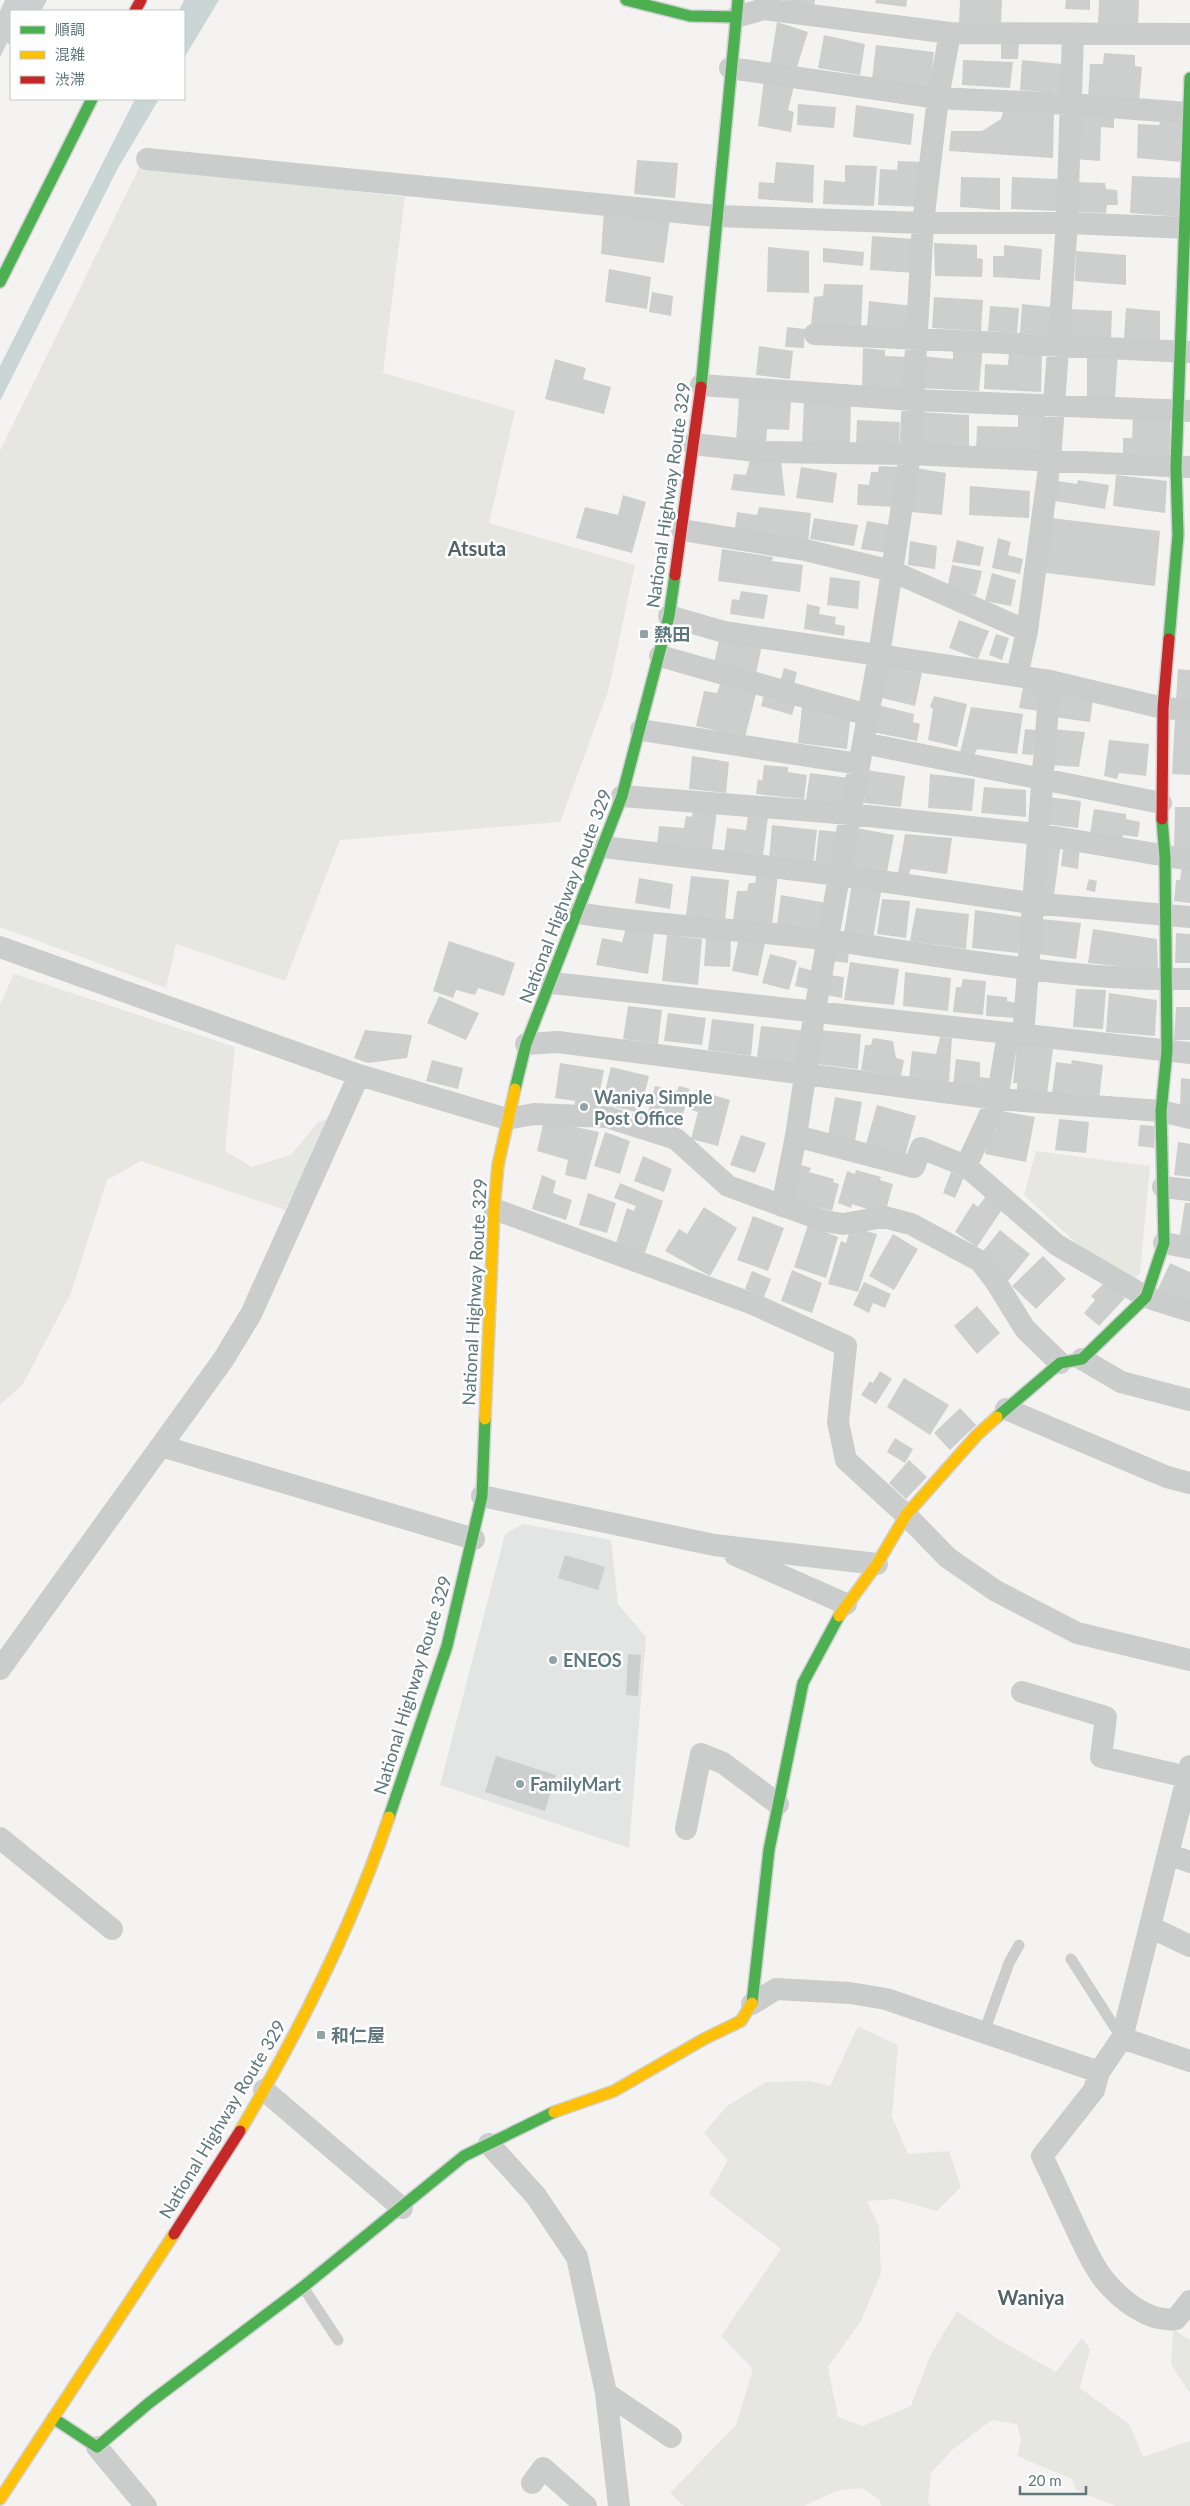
<svg xmlns="http://www.w3.org/2000/svg" width="1190" height="2506" font-family="Lato,'Noto Sans JP',sans-serif">
	<style>
		.built { fill: #e3e5e4 }
		.green { fill: #e5e7e0 }
		.water { fill: #c9d6d5 }
		.building { fill: #cdcfce }
		.lines { fill: none; stroke-linecap: round; stroke-linejoin: round }
		.fast-casing { stroke: #cfd1d1; stroke-width: 14 }
		.slow-casing { stroke: #cfd1d1; stroke-width: 14 }
		.jam-casing { stroke: #cfd1d1; stroke-width: 14 }
		.lane { stroke: #cbcdcd; stroke-width: 11 }
		.street { stroke: #cbcdcd; stroke-width: 22 }
		.fast { stroke: #4caf50; stroke-width: 11 }
		.slow { stroke: #ffc107; stroke-width: 11 }
		.jam { stroke: #c62828; stroke-width: 11 }
		.poi-dot { fill: #92a3a7; stroke: #fff; stroke-width: 2 }
		.labels { text-anchor: middle; dominant-baseline: central; stroke-width: 5; stroke-linejoin: round; paint-order: stroke }
		.street-label { font-size: 18px; fill: #5e787e; stroke: #fff }
		.poi-label { font-size: 18px; font-weight: bold; fill: #5e787e; stroke: #fff; text-anchor: start }
		.quarter-label { font-size: 20px; font-weight: bold; fill: #506368; stroke: #fff }
	</style>
	<rect width="100%" height="100%" fill="#f4f3f2"/>
	<path class="built" d="M523 1524 611 1540 618 1604 646 1637 629 1848 440 1785 505 1534Z"/>
	<path class="green" d="M140 166 405 197 383 373 515 411 489 523 635 565 608 692 560 822 340 840 285 981 176 944 166 988 0 927V451Z
		M14 974 235 1047 225 1151 252 1167 291 1155 318 1122 331 1118 285 1210 141 1161 107 1180 71 1293 23 1384 0 1405V1004Z
		M1036 1151 1150 1166 1140 1273 1132 1280 1076 1243 1024 1195Z
		M858 2026 898 2045 892 2117 908 2154 949 2151 961 2187 937 2211 895 2199 867 2201 879 2227 881 2273 861 2321 828 2367 838 2417 863 2426 911 2406 930 2356 957 2311 996 2338 1056 2372 1082 2338 1090 2349 1080 2388 1130 2425 1143 2457 1190 2441V2506H1116L1076 2490 1072 2479 1017 2456 1021 2441 1017 2424 992 2420 952 2450 931 2473 928 2502 931 2506H881L880 2500 862 2488 836 2491 804 2506H684L670 2493 736 2425 753 2369 721 2336 781 2249 709 2194 728 2160 704 2133 727 2106 766 2082 810 2081 830 2086Z
		M1173 2329 1190 2340V2393L1171 2364Z"/>
	<path class="water" d="M184 0H219L184 58V11H179Z
		M135 99H159L118 168 0 401V366Z"/>
	<path class="building" d="M5 0H47L41 11H11V45L7 43 0 57V11Z
		M785 0H815L814 8 788 5Z
		M876 0H907L906 7 875 3Z
		M960 0H1002L1001 26 959 25Z
		M1066 0H1090V10L1065 9Z
		M1099 0H1139L1138 26 1098 25Z
		M777 22 808 32 796 70 770 66Z
		M824 35 865 44 860 75 818 68Z
		M1001 42 1019 44 1018 59H1001Z
		M876 45 934 52 930 86 872 79Z
		M1104 53 1135 55V66L1142 67 1139 102 1088 99 1090 64H1103Z
		M963 60 1013 62 1010 88 962 85Z
		M1022 60 1062 64V93L1020 90Z
		M764 79 794 86 788 110 794 112 791 132 758 126Z
		M798 104 836 107 834 128 797 125Z
		M856 105 914 114 911 145 853 137Z
		M1004 109 1054 113 1053 158 949 151 951 131H982L1001 119Z
		M1075 110 1114 112V128L1101 127 1100 161 1074 159Z
		M1161 119 1185 121 1182 162 1137 158 1138 124 1159 125Z
		M637 160 678 163 675 198 634 194Z
		M898 161 922 162V207L878 205 880 169 897 170Z
		M776 162 814 165 813 203 758 199 759 182 774 183Z
		M845 165 877 166 874 206 823 204 824 180 845 182Z
		M1132 176 1182 178 1181 217 1130 213Z
		M961 177 1000 178V210L960 207Z
		M1012 177 1058 179 1057 211 1011 209Z
		M1076 182 1105 183 1106 189 1117 190 1118 205H1107L1106 213 1075 212Z
		M604 210 670 218 664 263 601 254Z
		M872 236 915 239 914 273 870 270Z
		M934 243 977 245V258L983 259 982 277 935 276Z
		M1004 245 1042 249 1040 280 993 277V256H1004Z
		M768 247 809 251V293L767 292Z
		M823 248 864 252 863 266 823 262Z
		M1076 251 1126 255V285L1075 281Z
		M609 269 651 277 647 309 605 302Z
		M824 284 863 285 861 327 811 324 814 297 823 296Z
		M652 292 673 296 671 316 649 312Z
		M934 297 983 300 981 331 932 328Z
		M869 301 913 306 911 330 867 327Z
		M1022 304 1050 307 1049 335 1020 333Z
		M990 306 1019 308 1017 333 988 331Z
		M1126 308 1160 311V341L1124 338Z
		M1069 309 1112 311 1111 339 1070 336Z
		M787 327 805 329 804 348 785 347Z
		M953 343 983 345 979 391 920 388 921 356 953 359Z
		M759 346 793 351 790 379 756 375Z
		M863 348 885 350V356L909 357 908 389 862 388Z
		M1009 351 1042 353 1041 392 984 389 985 364 1008 365Z
		M1087 351 1118 353 1115 397H1087Z
		M555 359 586 368 583 379 611 387 604 414 545 399Z
		M739 398 791 402 789 430 767 429 766 444 736 441Z
		M804 401 851 403 850 445 802 444Z
		M1018 411 1045 413V455L976 451 977 426 1018 427Z
		M919 412 969 415V450L917 448Z
		M1133 417 1170 420V458L1123 455V438H1132Z
		M857 420 900 422 899 446 856 445Z
		M750 459 781 460 785 496 731 490 734 474 746 475Z
		M879 466 900 467 896 507 857 505 858 484 869 485 871 472H878Z
		M801 467 837 473 833 503 796 498Z
		M916 468 946 473 942 515 911 512Z
		M1116 475 1167 481 1165 513 1113 506Z
		M1051 480 1077 484 1078 480 1109 485 1105 509 1049 500Z
		M970 486 1030 491 1029 518 969 515Z
		M623 495 646 502 632 553 576 538 585 507 618 515Z
		M759 507 811 513 808 544 734 536 737 512 757 515Z
		M814 518 858 525 854 546 810 539Z
		M1051 518 1160 531 1155 586 1046 573Z
		M867 521 890 525 887 553 861 549Z
		M998 538 1011 542 1008 555 1023 559 1020 574 992 568Z
		M957 540 984 547 980 566 952 562Z
		M910 541 937 546 935 569 908 565Z
		M722 549 773 557 772 561 803 565 800 592 718 581Z
		M952 565 982 571 976 595 947 589Z
		M992 573 1016 580 1011 606 985 601Z
		M830 577 860 581 858 609 827 605Z
		M741 591 768 595 764 619 730 614 732 599 739 600Z
		M807 604 820 607 819 614 836 617 835 624 845 626 844 636 804 629Z
		M959 620 989 631 978 659 949 648Z
		M996 634 1009 638 1002 660 989 655Z
		M720 635 762 645 756 674 714 663Z
		M884 666 922 673 915 706 878 697Z
		M784 668 797 672 794 685 780 682Z
		M1178 669 1190 670V702L1176 701Z
		M720 684 756 694 745 737 696 726 704 691 717 693Z
		M1023 687 1042 690 1039 711 1019 708Z
		M765 690 797 699 792 715 761 706Z
		M1057 693 1093 699 1090 722 1054 717Z
		M934 696 967 704 957 747 928 740 933 709 930 707Z
		M878 705 914 714 913 722 920 724 917 741 872 732Z
		M802 707 851 713 847 749 798 743Z
		M971 707 1023 714 1017 754 977 749 974 756 960 753Z
		M1175 718 1190 719V775L1172 774Z
		M1025 729 1036 730 1033 755 1022 754Z
		M1053 729 1085 732 1079 767 1050 765Z
		M1109 740 1149 744 1146 776 1119 773 1117 779 1104 776Z
		M692 756 729 762 726 793 689 789Z
		M764 765 788 767V772L807 775 804 799 756 794 758 779 762 781Z
		M867 770 905 776 901 807 864 803Z
		M810 773 849 778 847 805 806 800Z
		M930 774 975 779 972 811 928 808Z
		M984 787 1026 790V817L981 813Z
		M1048 797 1081 801 1078 828 1045 824Z
		M694 807 717 810 712 850 657 846 659 826 684 828 686 816 692 817Z
		M1175 807H1190V850L1174 848Z
		M1094 809 1126 814V819L1140 822 1138 837 1123 835 1122 839 1090 834Z
		M748 815 768 817 763 856 724 853 727 828 746 830Z
		M772 825 817 830 813 865 769 860Z
		M856 828 894 835 887 872 849 865Z
		M819 830 839 832 834 867 815 865Z
		M905 834 952 838 947 874 911 869 908 876 898 873Z
		M1046 839 1061 842 1054 896 1038 893Z
		M1064 843 1080 846 1078 869 1061 866Z
		M1182 866 1190 867V903L1174 901 1176 880H1180Z
		M757 872 778 875 772 925 733 920 737 891H747L749 883H755Z
		M691 876 729 880 725 921 686 915Z
		M639 878 673 884 670 909 635 903Z
		M1089 879 1097 881 1095 892 1086 890Z
		M852 883 882 887 873 938 844 933Z
		M781 895 827 903 824 930 777 924Z
		M882 899 910 901 906 938 877 934Z
		M916 908 969 914 966 949 910 941Z
		M975 910 1023 917 1018 953 972 948Z
		M1041 919 1081 923 1076 959 1038 954Z
		M626 928 654 933 648 974 596 965 602 938 622 942Z
		M1093 929 1157 939 1158 970 1088 963Z
		M1176 933 1190 934V963H1175Z
		M667 935 702 939 698 985 662 981Z
		M739 937 765 943 758 976 732 971Z
		M706 938 731 940 730 967 704 966Z
		M449 941 515 963 504 996 478 988 475 995 456 990 453 998 433 991Z
		M834 945 849 947 848 963 831 961Z
		M770 954 797 961 789 990 762 983Z
		M850 962 899 969 894 1005 844 1000Z
		M799 967 814 971 809 989 795 986Z
		M905 972 951 978 948 1011 903 1006Z
		M829 975 844 977 842 998 826 995Z
		M963 979 986 981 983 1015 953 1012 956 987H961Z
		M1076 989 1106 990 1103 1029 1073 1027Z
		M1109 993 1157 1000 1155 1036 1106 1032Z
		M987 995 1007 997V1001L1016 1003V1018L986 1016Z
		M439 996 479 1013 466 1040 427 1023Z
		M628 1006 662 1010 658 1044 623 1039Z
		M1176 1007H1190V1040H1174Z
		M668 1013 706 1018 702 1045 664 1041Z
		M712 1019 754 1024 751 1056 708 1050Z
		M761 1026 807 1031 803 1064 757 1057Z
		M365 1030 412 1035 407 1058 368 1063 354 1058Z
		M820 1030 861 1034 858 1069 816 1064Z
		M940 1037 952 1038 949 1083 909 1079 912 1051 936 1054Z
		M873 1038 893 1041 896 1058 904 1060 901 1076 861 1070 865 1045H871Z
		M1017 1044 1053 1049 1047 1094 1017 1090V1083H1013Z
		M956 1059 980 1062V1077L995 1079 993 1089 953 1085Z
		M432 1060 463 1068 458 1089 426 1081Z
		M1072 1060 1103 1065 1099 1100 1052 1094 1056 1062 1071 1064Z
		M560 1063 604 1070 596 1112 574 1109 575 1101 555 1098Z
		M611 1067 649 1076 640 1113 602 1104Z
		M1181 1078 1190 1079V1109L1180 1108Z
		M655 1086 677 1091 679 1086 690 1089 680 1125 647 1116Z
		M696 1090 730 1100 718 1146 691 1139 698 1112 691 1110Z
		M835 1097 862 1102 855 1141 828 1136Z
		M877 1105 916 1116 905 1156 866 1144Z
		M1001 1111 1035 1117 1026 1162 985 1154 991 1129 995 1130Z
		M1059 1119 1089 1122 1086 1153 1055 1150Z
		M544 1120 599 1132 586 1180 565 1175 568 1160 537 1151Z
		M1140 1125 1155 1126 1154 1148 1138 1146Z
		M605 1132 630 1141 620 1174 594 1166Z
		M741 1135 766 1143 755 1173 730 1165Z
		M1178 1142 1190 1144V1177L1174 1175Z
		M643 1156 672 1169 664 1192 634 1181Z
		M798 1164 811 1168 809 1172 834 1179 833 1182 839 1184 832 1211 788 1198Z
		M856 1170 881 1177 880 1180 893 1184 886 1210 875 1207 873 1211 852 1204 851 1208 838 1203 847 1171 855 1174Z
		M951 1172 964 1177 955 1198 943 1193Z
		M542 1175 556 1181 553 1193 572 1200 566 1220 532 1209Z
		M620 1183 663 1201 645 1253 616 1243 627 1208 634 1211 636 1206 614 1198Z
		M588 1193 616 1203 607 1233 579 1225Z
		M986 1196 1003 1208 977 1247 955 1232 973 1203 978 1207Z
		M1185 1203H1190V1241L1179 1240Z
		M704 1207 737 1228 710 1276 665 1251 679 1229 687 1234Z
		M753 1216 784 1228 768 1271 737 1260Z
		M808 1225 838 1237 826 1278 794 1267Z
		M851 1227 877 1234 858 1292 828 1284 841 1241 846 1243Z
		M1000 1230 1030 1254 1008 1281 979 1256Z
		M893 1234 918 1249 894 1290 869 1276Z
		M1043 1256 1066 1279 1036 1309 1012 1286Z
		M1170 1263 1190 1272V1306L1157 1291Z
		M792 1270 822 1283 812 1313 781 1301Z
		M752 1271 771 1279 764 1297 745 1289Z
		M864 1282 891 1294 885 1308 873 1303 869 1313 853 1305Z
		M1105 1282 1125 1298 1099 1326 1084 1313 1095 1300 1091 1296Z
		M977 1306 1000 1333 977 1354 954 1326Z
		M880 1371 892 1379 876 1404 861 1395 870 1381 873 1383Z
		M904 1378 949 1405 930 1435 887 1407Z
		M960 1408 976 1425 950 1450 934 1433Z
		M895 1438 913 1449 905 1463 887 1452Z
		M909 1460 927 1477 906 1499 889 1483Z
		M565 1555 605 1567 598 1590 558 1578Z
		M628 1654 641 1655 638 1696 626 1695Z
		M496 1756 556 1775 545 1811 485 1792Z"/>
	<g class="lines">
		<defs>
			<path id="fast" d="M626 0 690 16 736 17
				M0 282 92 99
				M701 387 738 0
				M1169 639 1178 535 1176 467 1190 78
				M515 1089 526 1044 622 796 669 616 675 575
				M997 1417 1060 1363 1082 1359 1146 1297 1164 1243 1161 1111 1167 1051 1165 858 1162 819
				M389 1817 447 1646 482 1496 485 1419
				M752 2003 769 1850 803 1683 839 1616
				M53 2418 97 2447 149 2403 303 2287 464 2156 554 2112"/>
			<path id="slow" d="M485 1419 494 1209 498 1165 515 1089
				M839 1616 877 1564 906 1515 977 1435 997 1417
				M554 2112 614 2091 704 2039 741 2021 752 2003
				M240 2131C299 2032 352 1927 389 1817
				M0 2499 174 2234"/>
			<path id="jam" d="M135 11 141 0
				M675 575 701 387
				M1162 819 1163 708 1169 639
				M174 2234 240 2131"/>
		</defs>
		<use href="#fast" class="fast-casing"/>
		<use href="#slow" class="slow-casing"/>
		<use href="#jam" class="jam-casing"/>
		<path class="lane" d="M1071 1959 1121 2037
			M984 2032 1009 1963 1019 1945
			M303 2287 338 2340"/>
		<path class="street" d="M736 17 764 9 950 33 1190 34
			M730 68 938 98 1070 104 1188 113
			M147 159 716 216 923 223H1067L1190 228
			M815 334 1190 352
			M701 385 913 400 1190 411
			M693 444 765 452 910 454 1190 467
			M682 530 805 550 892 571 1027 631
			M669 616 724 632 1050 681 1163 708 1190 710
			M660 656 868 715
			M1017 676 1027 631 1050 461 1067 223 1073 34
			M641 730 859 764
			M863 743 1161 803
			M622 796 850 814 1037 834 1190 860
			M603 847 839 875 1031 903 1190 917
			M578 913C661 927 746 929 830 940 948 957 1071 981 1190 979
			M0 947 359 1075 507 1119 534 1114 607 1117 676 1139 728 1186 825 1221 843 1224 884 1217 911 1224 980 1261 996 1282 1025 1329 1060 1363
			M552 983 1190 1053
			M1008 1034 997 1099 966 1166 1057 1245 1146 1297 1190 1311
			M1023 1036 1050 681
			M526 1044 558 1042 997 1099 1161 1111 1190 1118
			M796 1136 914 1167 921 1148 966 1166
			M1163 1187 1190 1190
			M782 1206 796 1136 815 1010 879 655 910 454 923 223 938 98 950 33
			M494 1209 753 1304 846 1346 838 1422 846 1460 906 1515 948 1558 996 1591 1077 1633 1190 1660
			M1164 1243 1190 1248
			M1082 1359 1121 1382 1190 1400
			M1006 1409 1167 1477 1190 1483
			M161 1446 474 1539
			M482 1496 714 1545 877 1564
			M735 1555 846 1604
			M0 1669 223 1360 251 1314 359 1075
			M1022 1692 1106 1717 1101 1757 1187 1777
			M1190 1766 1122 2038 1190 2061
			M686 1829 701 1754 723 1763 778 1804
			M0 1838 112 1929
			M1168 1854 1190 1862
			M1150 1927 1190 1946
			M752 2004 776 1989 850 1993 886 1999 1099 2072 1122 2038
			M1099 2072 1094 2090 1042 2156C1054 2181 1066 2207 1078 2233 1085 2247 1092 2264 1102 2277 1118 2298 1148 2323 1176 2319L1190 2301
			M264 2090 402 2208
			M489 2144 536 2196 577 2257 606 2393 619 2506
			M606 2393 671 2437
			M97 2447 146 2506
			M532 2483 543 2468 586 2506"/>
		<use href="#fast" class="fast"/>
		<use href="#slow" class="slow"/>
		<use href="#jam" class="jam"/>
	</g>
	<g class="poi-dot">
		<rect x="639" y="629" width="10" height="10" rx="2.5"/>
		<circle cx="584" cy="1107" r="5"/>
		<circle cx="553" cy="1660" r="5"/>
		<circle cx="520" cy="1784" r="5"/>
		<rect x="316" y="2030" width="10" height="10" rx="2.5"/>
	</g>
	<g class="labels">
		<g class="street-label">
			<text transform="translate(668 495) rotate(-82)">National Highway Route 329</text>
			<text transform="translate(565 896) rotate(-69)">National Highway Route 329</text>
			<text transform="translate(474 1292) rotate(-87)">National Highway Route 329</text>
			<text transform="translate(412 1685) rotate(-73)">National Highway Route 329</text>
			<text transform="translate(222 2119) rotate(-59)">National Highway Route 329</text>
		</g>
		<g class="poi-label">
			<text x="654" y="634">熱田</text>
			<text x="594" y="1097">Waniya Simple<tspan x="594" dy="21">Post Office</tspan></text>
			<text x="563" y="1660">ENEOS</text>
			<text x="530" y="1784">FamilyMart</text>
			<text x="331" y="2035">和仁屋</text>
		</g>
		<g class="quarter-label">
			<text x="477" y="548">Atsuta</text>
			<text x="1031" y="2297">Waniya</text>
		</g>
	</g>
	<rect x="10" y="10" width="175" height="90" fill="#ffffff" stroke="#bfc9cb"/>
	<rect x="20" y="26" width="25" height="8" fill="#4caf50" stroke="#bfc9cb"/>
	<text x="55" y="35" font-size="15" fill="#5e787e">順調</text>
	<rect x="20" y="51" width="25" height="8" fill="#ffc107" stroke="#bfc9cb"/>
	<text x="55" y="60" font-size="15" fill="#5e787e">混雑</text>
	<rect x="20" y="76" width="25" height="8" fill="#c62828" stroke="#bfc9cb"/>
	<text x="55" y="85" font-size="15" fill="#5e787e">渋滞</text>
	<path d="M1020 2486v8h66v-8" fill="none" stroke="#5e787e" stroke-width="2.5"/>
	<text x="1028" y="2486" font-size="15" fill="#5e787e" stroke="#ffffff" stroke-width="4" paint-order="stroke">20 m</text>
</svg>
